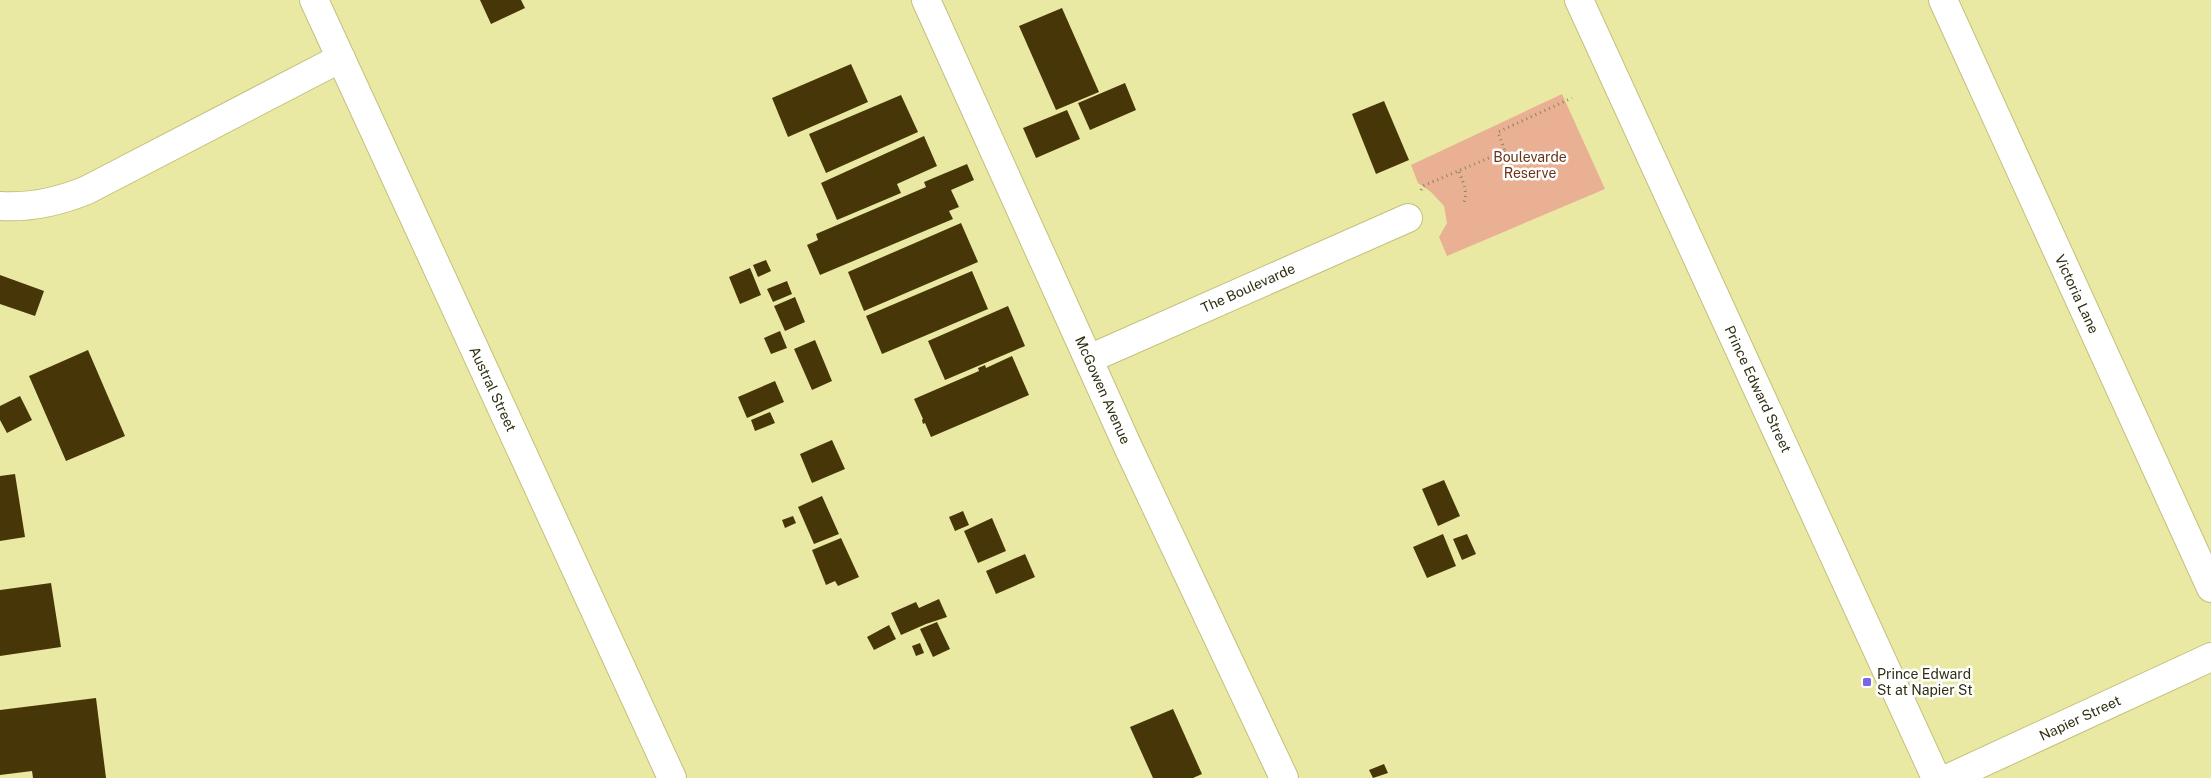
<svg xmlns="http://www.w3.org/2000/svg" width="2211" height="778" font-family="'Public Sans',sans-serif">
	<style>
		.green { fill: #eab094 }
		.building { fill: #473607 }
		.lines { fill: none; stroke-linecap: round; stroke-linejoin: round }
		.minor-casing { stroke: #c2c07c; stroke-width: 30 }
		.path { stroke: #878656; stroke-width: 3; stroke-dasharray: 1 4; stroke-linecap: butt }
		.minor { stroke: #fff; stroke-width: 28 }
		.poi-dot { fill: #7b67e2; stroke: #fff; stroke-width: 2 }
		.labels { text-anchor: middle; dominant-baseline: central; stroke-width: 5; stroke-linejoin: round; paint-order: stroke }
		.park-label { font-size: 14px; fill: #6a3315; stroke: #fff }
		.street-label { font-size: 14px; fill: #2f2e12; stroke: #fff }
		.poi-label { font-size: 14px; fill: #2f2e12; stroke: #fff; text-anchor: start }
	</style>
	<rect width="100%" height="100%" fill="#eae9a3"/>
	<path class="green" d="M1562 94 1605 189 1447 256 1439 237 1447 223 1444 206 1431 192 1418 183 1411 165Z"/>
	<path class="building" d="M480 0H521L525 8 491 24Z
		M1062 8 1099 92 1056 110 1019 26Z
		M851 64 868 102 788 137 772 98Z
		M1125 83 1136 110 1090 130 1078 103Z
		M901 95 918 132 826 173 809 134Z
		M1384 101 1409 160 1376 174 1352 114Z
		M1067 110 1080 139 1036 158 1023 128Z
		M924 136 937 166 897 184 901 193 837 220 821 183Z
		M967 164 974 180 951 190 959 207 949 211 953 219 820 275 807 245 818 240 816 234 926 187 924 182Z
		M961 223 978 262 864 311 848 272Z
		M766 260 771 271 758 277 753 265Z
		M750 268 761 295 740 304 729 277Z
		M972 271 988 309 882 354 866 316Z
		M0 275 44 291 35 316 0 304Z
		M787 281 792 294 773 302 767 289Z
		M795 297 805 322 785 331 774 306Z
		M1008 306 1025 346 945 380 928 341Z
		M780 331 787 348 771 354 764 338Z
		M815 340 832 381 812 390 794 349Z
		M88 350 125 436 66 461 29 376Z
		M1012 356 1029 395 931 437 925 423 923 424 922 420 923 419 914 399 979 371 978 368 985 365 986 368Z
		M775 381 784 402 747 418 738 397Z
		M20 396 32 420 7 433 0 420V406Z
		M770 412 775 423 755 431 751 420Z
		M832 440 845 469 812 483 800 454Z
		M15 474 25 537 0 541V476Z
		M1444 480 1460 516 1438 526 1422 489Z
		M822 496 839 534 814 544 798 507Z
		M963 511 969 525 955 531 949 517Z
		M793 516 796 523 785 528 782 520Z
		M992 518 1006 551 978 563 964 531Z
		M1443 534 1456 566 1427 578 1413 547Z
		M1467 534 1476 554 1462 560 1453 539Z
		M841 538 859 577 838 586 835 581 826 585 812 550Z
		M1025 554 1035 577 996 594 986 571Z
		M51 583 61 647 0 656V590Z
		M939 599 947 617 926 624 901 635 891 613 916 602 919 608Z
		M937 622 950 649 933 657 920 629Z
		M889 625 896 639 874 650 867 637Z
		M920 643 924 653 916 656 912 646Z
		M96 698 106 778H33L32 771 0 775V710Z
		M1173 709 1202 774 1193 778H1153L1130 727Z
		M1384 764 1388 773 1373 778 1369 770Z"/>
	<g class="lines">
		<defs>
			<path id="minor" d="M314 0 672 778
				M926 0 1128 447 1284 778
				M1579 0 1936 778
				M1943 0 2211 588
				M0 206C31 208 58 202 87 190L341 58
				M1089 359 1408 218
				M1949 778 2211 657"/>
		</defs>
		<use href="#minor" class="minor-casing"/>
		<path class="path" d="M1505 151 1510 163
			M1459 172C1463 182 1468 191 1464 202
			M1421 190 1423 186 1505 151 1498 132 1572 98"/>
		<use href="#minor" class="minor"/>
	</g>
	<rect class="poi-dot" x="1862" y="677" width="10" height="10" rx="2.5"/>
	<g class="labels">
		<g class="park-label">
			<text x="1530" y="157">Boulevarde<tspan x="1530" dy="16">Reserve</tspan></text>
		</g>
		<g class="street-label">
			<text transform="translate(1248 288) rotate(-24)">The Boulevarde</text>
			<text transform="translate(2077 294) rotate(65)">Victoria Lane</text>
			<text transform="translate(493 389) rotate(65)">Austral Street</text>
			<text transform="translate(1758 389) rotate(65)">Prince Edward Street</text>
			<text transform="translate(1103 390) rotate(66)">McGowen Avenue</text>
			<text transform="translate(2080 718) rotate(-25)">Napier Street</text>
		</g>
		<g class="poi-label">
			<text x="1877" y="674">Prince Edward<tspan x="1877" dy="16">St at Napier St</tspan></text>
		</g>
	</g>
</svg>
